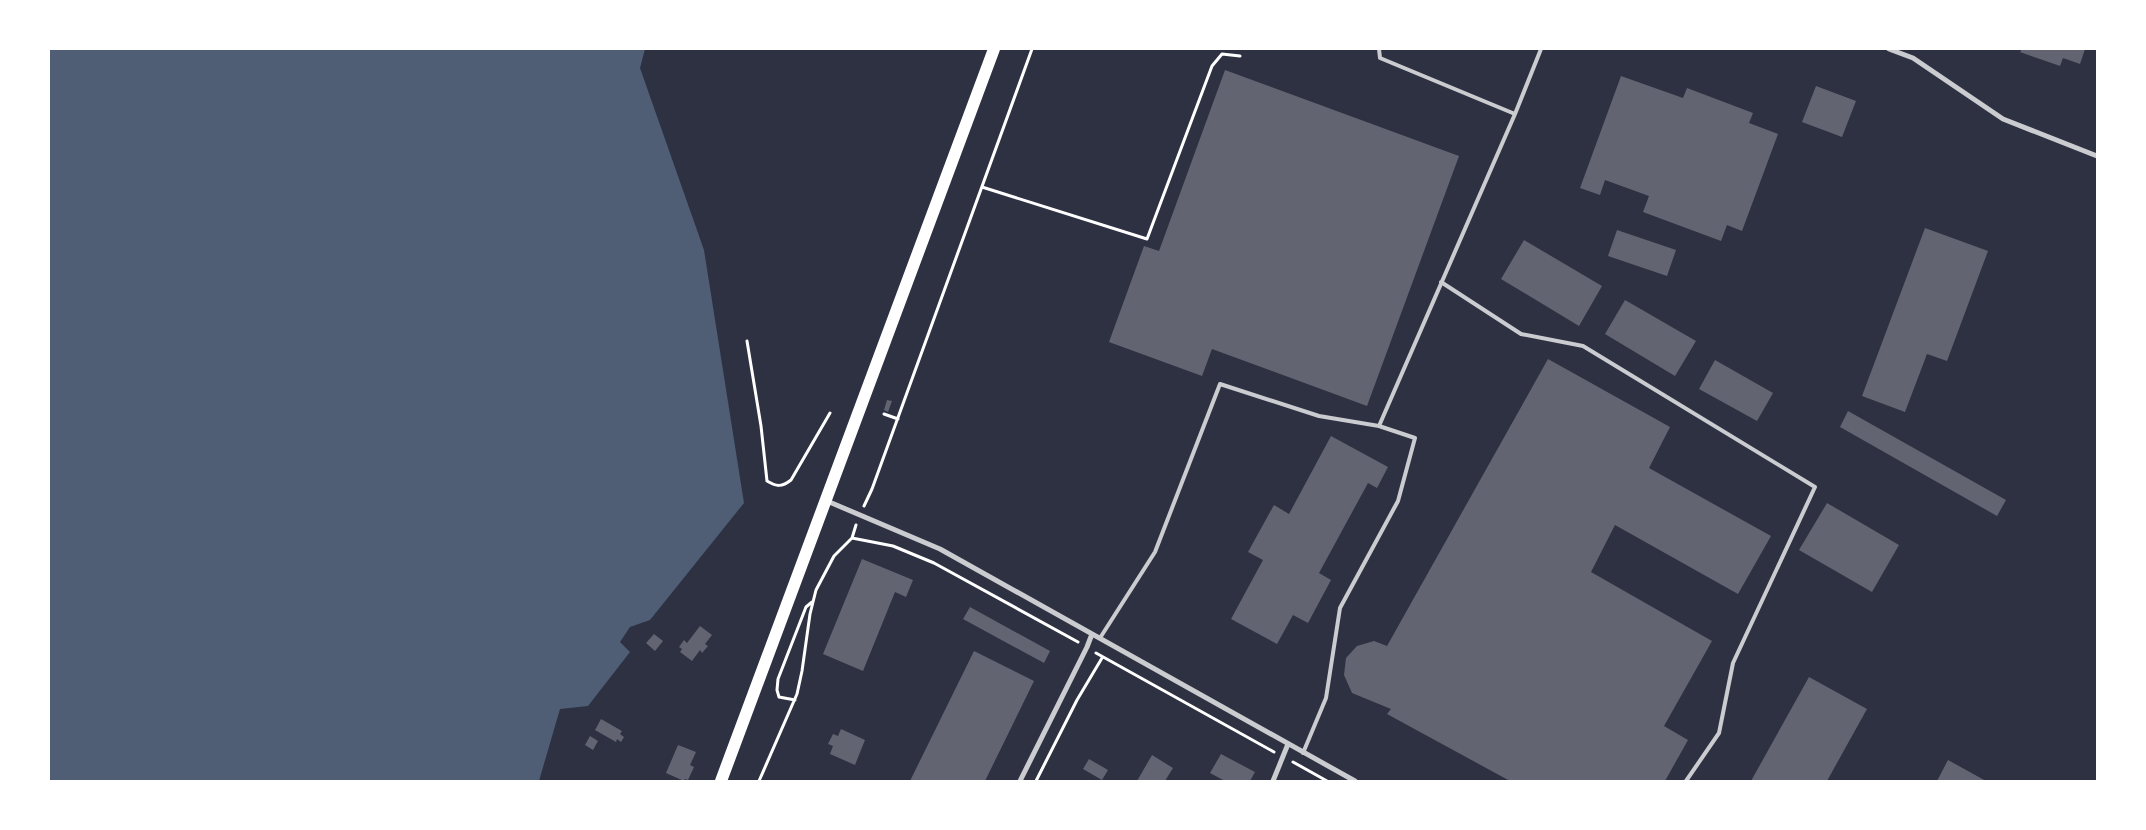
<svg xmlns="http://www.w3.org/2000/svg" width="2146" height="830" font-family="Commissioner,sans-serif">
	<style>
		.water { fill: #4f5d75 }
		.building { fill: #626471 }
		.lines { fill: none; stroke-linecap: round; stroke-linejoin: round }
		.path { stroke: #fff; stroke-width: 3 }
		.service { stroke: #caccd0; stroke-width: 4 }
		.minor { stroke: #caccd0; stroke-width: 5 }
		.primary { stroke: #fff; stroke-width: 12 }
	</style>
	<rect width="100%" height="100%" fill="#2d3142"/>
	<path class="water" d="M49 49H645L640 68 704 250 744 503 650 620 630 627 620 642 630 652 588 706 560 709 539 781H49Z"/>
	<path class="building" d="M2022 49H2085L2080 64 2063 58 2060 66 2020 52Z
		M1225 70 1459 156 1367 406 1212 349 1202 376 1109 342 1144 246 1159 251Z
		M1621 76 1683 98 1687 88 1753 113 1749 123 1778 134 1742 231 1727 225 1721 241 1643 212 1649 196 1605 180 1600 195 1580 188Z
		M1816 86 1856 101 1842 137 1802 122Z
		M1925 228 1988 251 1947 361 1927 354 1905 412 1862 396Z
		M1617 230 1676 250 1667 276 1608 256Z
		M1524 240 1602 286 1579 326 1501 279Z
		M1625 300 1696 341 1675 376 1605 334Z
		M1548 359 1670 427 1649 468 1771 536 1738 594 1615 525 1591 572 1712 641 1664 726 1688 740 1665 781H1510L1387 714 1391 709 1352 693 1344 675 1346 658 1357 646 1374 641 1387 646Z
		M1715 360 1773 393 1757 421 1699 389Z
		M887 400 892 401 888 412 884 410Z
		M1848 411 2006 500 1997 516 1840 427Z
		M1331 436 1388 467 1377 488 1368 483 1319 573 1331 580 1308 623 1293 615 1277 644 1231 619 1263 560 1248 552 1274 505 1289 514Z
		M1827 503 1899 545 1872 592 1799 550Z
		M862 559 913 580 906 597 895 592 863 671 823 654Z
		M970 607 1050 651 1044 663 963 619Z
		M700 626 712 635 705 644 708 646 702 653 700 650 692 661 680 652 682 649 679 647 684 640 687 643Z
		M654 634 663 641 655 651 646 643Z
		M974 651 1034 681 985 781H910Z
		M1809 677 1867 709 1827 781H1751Z
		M601 719 622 731 620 734 624 737 621 742 617 739 616 742 595 730Z
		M841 729 865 740 855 765 830 754 833 746 828 744 833 734 838 736Z
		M590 736 598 741 593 750 585 745Z
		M678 745 696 752 690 765 694 767 688 780 685 779 684 781 666 773Z
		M1221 754 1255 772 1250 781H1225L1210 773Z
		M1152 755 1173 768 1165 781H1137Z
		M1089 759 1108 770 1102 780 1083 769Z
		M1948 760 1986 781H1937Z"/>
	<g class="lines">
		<path class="path" d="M982 187 1147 239 1212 66 1222 54 1240 56
			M747 341 761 426 767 481C777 487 782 487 791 480L830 413
			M884 414 898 419
			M864 506 872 489 1032 49
			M852 538 893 546 934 563 1078 642
			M1096 653 1274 752
			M795 700 779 697 777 690 778 679 806 607 812 602
			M1293 762 1327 781
			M759 781 797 694 802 671 810 614 816 590 834 556 852 538 856 525
			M1036 781 1077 700 1102 658"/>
		<path class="service" d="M1379 49 1380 58 1515 114 1541 49
			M1441 282 1521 334 1583 346 1815 487 1733 663 1719 733 1686 781
			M1100 638 1155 552 1220 384 1319 416 1379 426 1515 114
			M1303 753 1326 698 1340 608 1398 501 1415 438 1379 426"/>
		<path class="minor" d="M1889 49 1913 58 2003 119 2097 156
			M827 501 940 549 1355 781
			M1020 781 1087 647 1092 634
			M1273 781 1288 744"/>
		<path class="primary" d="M721 781 994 49"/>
	</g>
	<rect width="2146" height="830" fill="none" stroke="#ffffff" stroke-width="100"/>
</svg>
